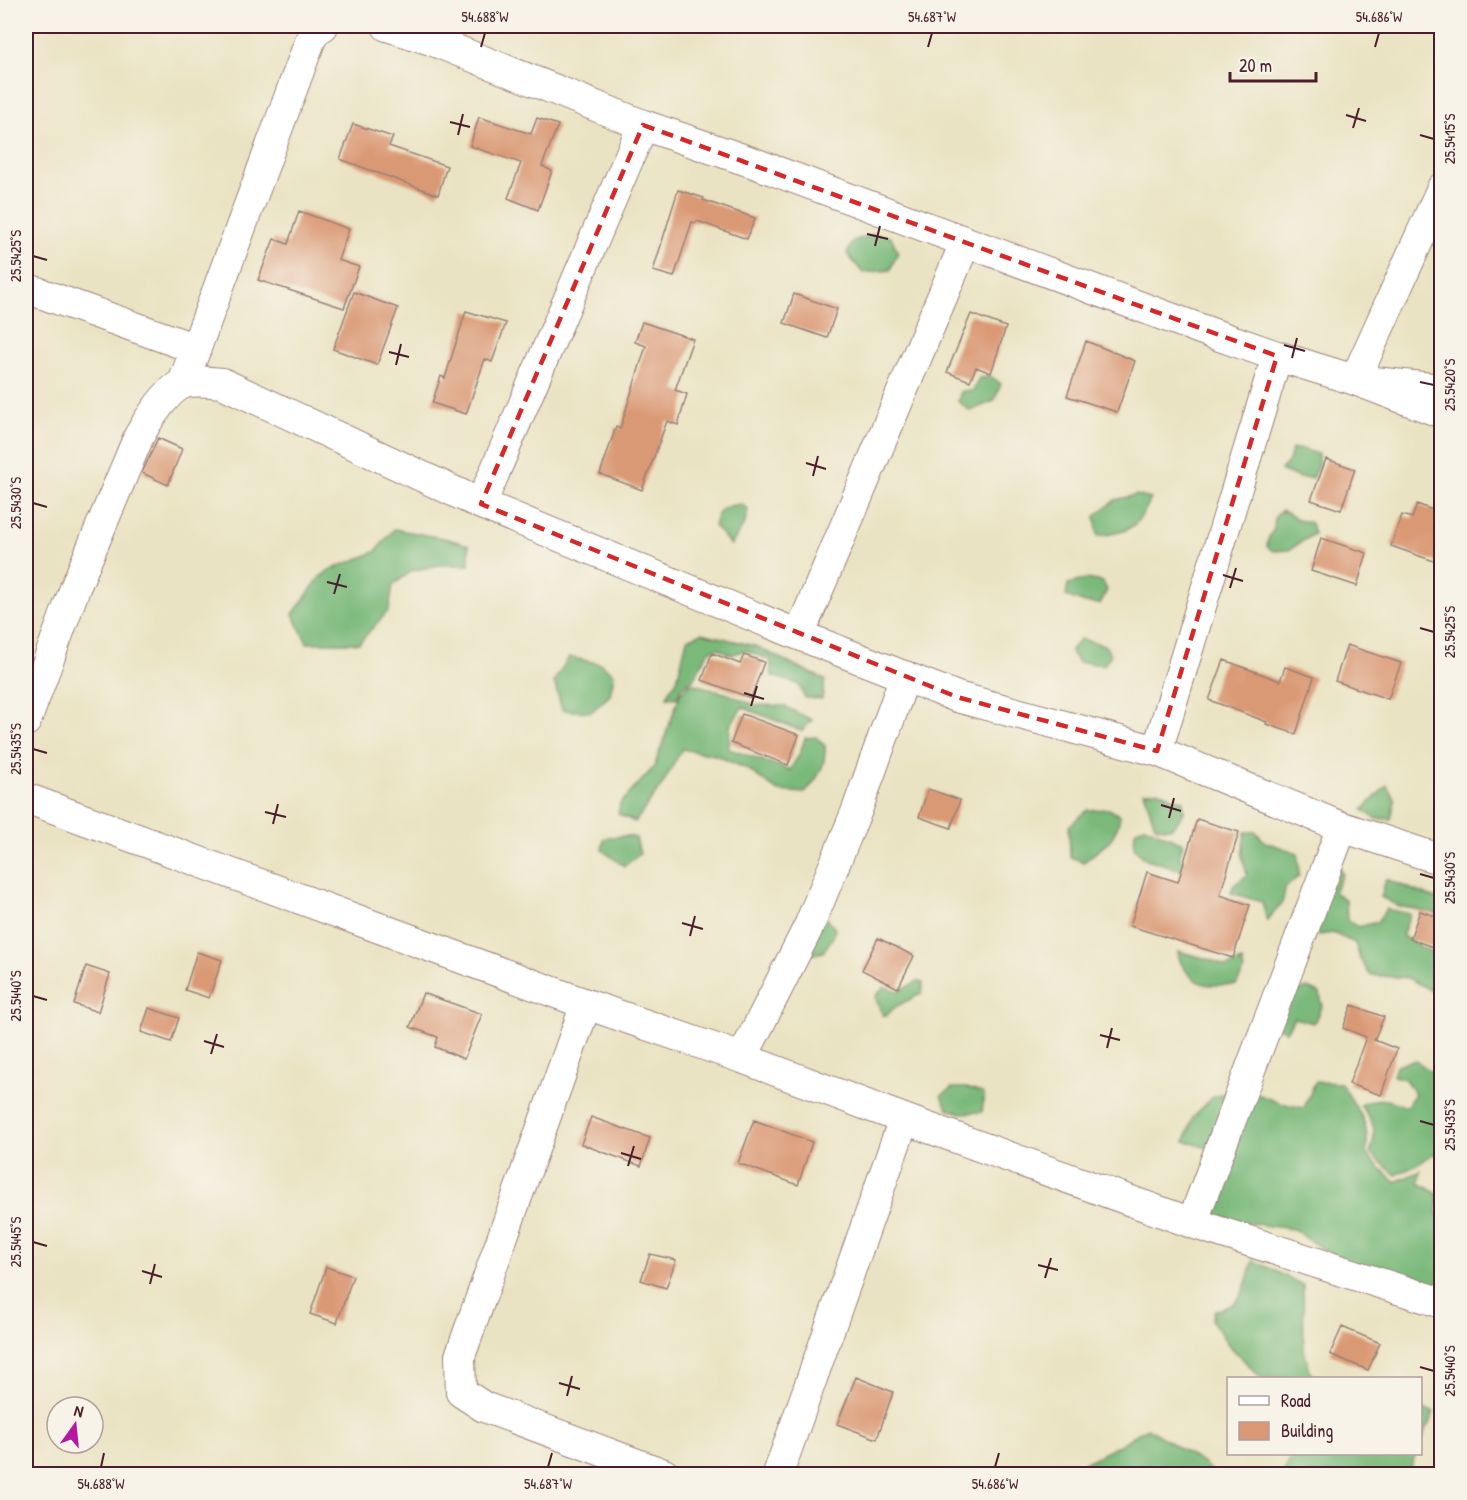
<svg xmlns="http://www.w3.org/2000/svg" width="1467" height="1500" font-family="'Patrick Hand',sans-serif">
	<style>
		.forest { fill: #7ab97a; stroke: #626c52; stroke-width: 1.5 }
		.building { fill: #da9974 }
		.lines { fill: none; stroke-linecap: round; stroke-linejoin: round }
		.minor-casing { stroke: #9a8177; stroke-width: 32 }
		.minor { stroke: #fff; stroke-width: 30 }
		.marked { fill: none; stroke: #d62828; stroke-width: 4.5; stroke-dasharray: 12 8; stroke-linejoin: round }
		.ticks { fill: none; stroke: #4a1f2b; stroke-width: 2 }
		.neatline { fill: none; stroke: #4a1f2b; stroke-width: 2 }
		.ticks-label { font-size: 15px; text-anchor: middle; fill: #4a1f2b }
	</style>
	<rect width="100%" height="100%" fill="#f7f3e8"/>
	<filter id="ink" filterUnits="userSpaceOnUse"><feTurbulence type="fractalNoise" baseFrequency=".0167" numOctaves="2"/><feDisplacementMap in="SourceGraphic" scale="12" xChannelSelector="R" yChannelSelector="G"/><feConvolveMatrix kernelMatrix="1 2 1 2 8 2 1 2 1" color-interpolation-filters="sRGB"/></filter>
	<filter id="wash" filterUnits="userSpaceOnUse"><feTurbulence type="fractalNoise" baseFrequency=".008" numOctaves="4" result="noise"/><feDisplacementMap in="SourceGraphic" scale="24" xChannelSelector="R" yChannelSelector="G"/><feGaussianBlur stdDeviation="1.35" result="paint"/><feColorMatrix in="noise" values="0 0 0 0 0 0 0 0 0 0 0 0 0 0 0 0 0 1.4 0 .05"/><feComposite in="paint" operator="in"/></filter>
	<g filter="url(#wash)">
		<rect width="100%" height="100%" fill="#eae3c3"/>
		<path class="forest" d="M874 234 891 237 898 252 890 270 863 273 847 254 853 241Z
			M992 377 1001 384 994 401 970 411 958 401 961 391H973L979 378Z
			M1292 449H1302L1318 454V466L1312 478H1299L1281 470 1289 461Z
			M1136 495 1151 499C1137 529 1129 532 1098 536L1095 516 1115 500Z
			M741 504 748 509 745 523 731 545 714 526C718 508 724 506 741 504Z
			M1282 510 1298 520 1311 523 1314 534 1289 550 1273 551 1267 547 1268 539 1274 529 1275 517Z
			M394 529 448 539 469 545V565H439L412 571 393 585 389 610 359 643H307L293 614 320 577 330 570 375 552Z
			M1086 579 1103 582 1107 590 1100 604 1085 603 1066 596 1068 584Z
			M702 633 755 646 825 680 822 699 805 698 798 684 772 676 770 660 745 650 731 655 718 648 709 651 693 679 681 688 677 698 667 697 669 691 677 680 687 639Z
			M1080 639 1104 645 1111 654 1104 665 1078 662 1070 651Z
			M569 657 601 664 614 674 610 695 591 712 562 710 554 681Z
			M691 683 728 694 754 705 784 706 812 720 802 731 742 707 730 726 729 749 790 770 800 753 805 738 816 737 825 746C826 766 818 778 805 793L778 791 747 769 715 755 682 749 662 785 635 822 618 814 620 804 654 767 681 692Z
			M1387 785 1395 800 1391 819H1376L1363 810Z
			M1159 791 1173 798 1183 800 1184 812C1175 827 1172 831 1155 826L1144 792Z
			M1109 809 1120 816C1116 842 1102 846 1084 862L1070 857 1069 826 1087 810Z
			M1144 826 1183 843 1179 858 1188 865 1184 871 1144 858 1134 847 1135 831Z
			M1245 832H1256L1265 842 1298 853 1299 876 1286 887 1282 903 1267 921 1262 902 1231 893 1233 886 1247 875 1242 856Z
			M629 836 636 838 640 854 624 866 602 850 604 839 609 837Z
			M1338 868 1343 874 1334 892 1346 900 1347 920 1358 927 1377 922 1386 909 1410 914 1402 936 1439 957 1441 950V996L1408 978 1370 975 1360 959 1355 943 1333 933 1319 935 1306 920Z
			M1386 879 1441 901V914L1398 906 1381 897Z
			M821 911 835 929 833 937 823 952 801 957Z
			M1178 951 1211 960 1226 967 1242 961 1244 971 1236 985C1226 984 1215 986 1205 984 1192 982 1178 964 1178 951Z
			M918 981 923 983 922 993 895 1007 887 1015H883L875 997 884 987 899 991Z
			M1307 988 1320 993 1322 1005 1314 1023 1294 1018 1286 1031 1269 1024 1285 996Z
			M1415 1060 1437 1076 1441 1075V1155L1433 1154 1417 1165 1396 1175 1370 1153C1378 1131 1374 1123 1360 1105 1378 1096 1389 1099 1406 1107L1415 1094 1405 1079 1393 1076 1396 1065Z
			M1315 1082 1341 1083C1357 1111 1371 1120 1366 1154L1395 1182 1421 1171 1419 1183 1439 1195 1437 1213 1442 1215 1441 1308 1325 1251 1293 1229 1248 1223 1206 1213 1213 1183 1231 1171 1218 1151 1185 1141 1193 1117 1213 1097 1242 1088 1280 1103 1304 1108Z
			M952 1088H967L984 1094 982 1112 961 1113 948 1109 941 1096Z
			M1253 1260 1303 1285 1304 1350 1311 1375 1323 1378H1261L1227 1343 1212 1320 1215 1310C1246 1306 1244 1285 1253 1260Z
			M1421 1408 1434 1412 1421 1442 1420 1408Z
			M1147 1428 1204 1464 1214 1474H1070L1077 1466 1116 1447Z
			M1293 1454H1416L1408 1474H1283Z"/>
		<g id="blocks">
			<path class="building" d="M479 117 531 134 537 118 558 125 542 166 552 171 538 210 508 198 521 163 470 146Z
				M353 124 393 137 389 146 447 166 438 195 340 159Z
				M678 190 704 198 703 200 755 218 747 239 697 221 696 223 692 222 674 277 653 271Z
				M299 211 349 229 338 260 359 267 344 308 258 280 274 239 288 244Z
				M354 292 398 308 377 365 333 349Z
				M794 294 837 309 827 338 784 323Z
				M466 311 506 323 492 362 485 359 466 414 432 403 441 376 445 378Z
				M971 314 1006 327 991 373 976 367 970 381 947 372Z
				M642 322 693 339 675 390 687 394 678 425 667 421 642 490 600 474 616 427 620 429 646 346 635 342Z
				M1086 341 1135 361 1117 412 1067 396Z
				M158 438 182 449 168 485 142 473Z
				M1326 459 1355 469 1341 510 1311 500Z
				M1417 504 1440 513 1435 526 1442 528V564L1391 546 1402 515 1412 518Z
				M1321 538 1367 553 1357 586 1311 571Z
				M1347 645 1401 663 1388 699 1335 681Z
				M712 653 740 664 744 655 764 662 751 698 702 680Z
				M1224 660 1280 681 1285 667 1314 677 1296 734 1266 724 1267 722 1209 700Z
				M742 714 799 735 788 765 731 743Z
				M928 789 960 800 951 828 919 817Z
				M1197 819 1239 832 1220 895 1250 905 1233 958 1130 926 1147 872 1178 882Z
				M1420 911 1442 918V934L1436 948 1410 939Z
				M878 938 914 956 898 988 862 970Z
				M197 952 222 960 209 998 185 990Z
				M86 966 110 974 98 1012 74 1004Z
				M423 993 482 1014 464 1059 435 1047 438 1037 410 1027Z
				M1352 1005 1384 1017 1374 1040 1397 1049 1381 1095 1349 1084 1366 1037 1343 1028Z
				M149 1008 179 1018 171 1042 141 1032Z
				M591 1117 650 1138 641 1166 581 1144Z
				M754 1120 812 1142 798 1185 738 1163Z
				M650 1254 676 1260 666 1288 641 1280Z
				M326 1267 353 1276 337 1323 310 1314Z
				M1342 1327 1380 1343 1368 1370 1330 1354Z
				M856 1377 893 1392 877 1439 837 1424Z"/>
		</g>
	</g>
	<g filter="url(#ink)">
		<use href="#blocks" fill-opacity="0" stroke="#9a8177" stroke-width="1.5"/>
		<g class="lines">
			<defs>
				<path id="minor" d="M387 26 431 40 643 125 754 163 1211 333 1277 356 1355 380 1442 413
					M1442 188 1355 380 1442 389
					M26 288 196 349
					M183 383 310 41 315 31 323 26
					M481 504 643 125
					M799 635 965 243
					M26 721 75 588 139 436C147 421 168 388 185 383 197 380 210 382 222 383L481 504 799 635 957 697 1157 751 1342 827 1442 860
					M1157 751 1277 356
					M26 798 586 1004 742 1058 904 1119 1192 1223 1442 1303
					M586 1004 460 1356 461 1392 484 1407 664 1474
					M742 1058 809 926 857 810 905 676
					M1192 1223 1342 827
					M778 1474 904 1119"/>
			</defs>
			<use href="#minor" class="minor-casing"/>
			<use href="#minor" class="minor"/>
		</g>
	</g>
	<path class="marked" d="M643 125 1277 356 1157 751 957 697 481 504Z"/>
	<path class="ticks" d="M481 47 485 33M928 47 932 33M1375 47 1379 33M1346 115 1366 121M450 122 470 127M1353 128 1359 108M458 135 463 114M1420 135 1434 139M867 234 888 239M875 246 880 226M33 256 47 260M1284 345 1305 351M389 352 409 357M1292 358 1297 338M396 365 401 344M1420 382 1434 385M806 463 826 469M813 476 818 456M33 503 47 507M1223 575 1243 581M327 582 347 587M1230 588 1236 568M334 594 340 574M1420 628 1434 632M744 693 764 699M751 706 757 686M33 749 47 753M1161 805 1181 811M265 812 286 817M1169 818 1174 798M273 824 278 804M1420 874 1434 878M682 923 703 929M690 936 695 916M33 996 47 1000M1100 1035 1120 1040M204 1041 224 1047M1107 1048 1112 1028M211 1054 217 1034M1420 1121 1434 1125M621 1153 641 1159M628 1166 634 1146M33 1242 47 1246M1038 1265 1058 1270M142 1271 162 1277M1045 1278 1051 1258M150 1284 155 1264M1420 1367 1434 1371M559 1383 580 1389M567 1396 572 1376M101 1467 104 1453M548 1467 552 1453M995 1467 999 1453"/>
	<rect width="1467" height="1500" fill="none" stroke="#f7f3e8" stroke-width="66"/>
	<rect x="1227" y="1377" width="195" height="78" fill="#f7f3e8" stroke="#b29e9c" stroke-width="1.5"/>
	<rect x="1239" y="1396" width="30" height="9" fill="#ffffff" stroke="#b29e9c" stroke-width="1.5"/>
	<text x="1281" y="1407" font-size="18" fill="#4a1f2b">Road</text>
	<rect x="1239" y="1422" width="30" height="18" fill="#da9974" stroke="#b29e9c" stroke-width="1.5"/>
	<text x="1281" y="1437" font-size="18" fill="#4a1f2b">Building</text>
	<g transform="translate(75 1425) rotate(15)"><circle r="28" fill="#f7f3e8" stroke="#b29e9c" stroke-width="1.5"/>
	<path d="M0-4.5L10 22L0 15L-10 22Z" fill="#b5179e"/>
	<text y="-9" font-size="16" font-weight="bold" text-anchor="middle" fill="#4a1f2b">N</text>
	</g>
	<path d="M1230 72v9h86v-9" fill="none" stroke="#4a1f2b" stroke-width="3"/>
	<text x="1239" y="72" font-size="18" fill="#4a1f2b" stroke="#f7f3e8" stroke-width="4.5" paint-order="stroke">20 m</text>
	<rect x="33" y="33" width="1401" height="1434" class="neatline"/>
	<g class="ticks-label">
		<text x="485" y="22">54.688°W</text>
		<text x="932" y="22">54.687°W</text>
		<text x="1379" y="22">54.686°W</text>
		<text transform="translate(1450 139) rotate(-90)" y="5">25.5415°S</text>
		<text transform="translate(16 256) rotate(-90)" y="5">25.5425°S</text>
		<text transform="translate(1450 385) rotate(-90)" y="5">25.5420°S</text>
		<text transform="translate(16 503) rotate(-90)" y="5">25.5430°S</text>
		<text transform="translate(1450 632) rotate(-90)" y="5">25.5425°S</text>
		<text transform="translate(16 749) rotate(-90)" y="5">25.5435°S</text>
		<text transform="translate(1450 878) rotate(-90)" y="5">25.5430°S</text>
		<text transform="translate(16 996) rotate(-90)" y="5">25.5440°S</text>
		<text transform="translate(1450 1125) rotate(-90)" y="5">25.5435°S</text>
		<text transform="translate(16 1242) rotate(-90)" y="5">25.5445°S</text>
		<text transform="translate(1450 1371) rotate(-90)" y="5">25.5440°S</text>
		<text x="101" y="1489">54.688°W</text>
		<text x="548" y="1489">54.687°W</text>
		<text x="995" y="1489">54.686°W</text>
	</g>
</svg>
